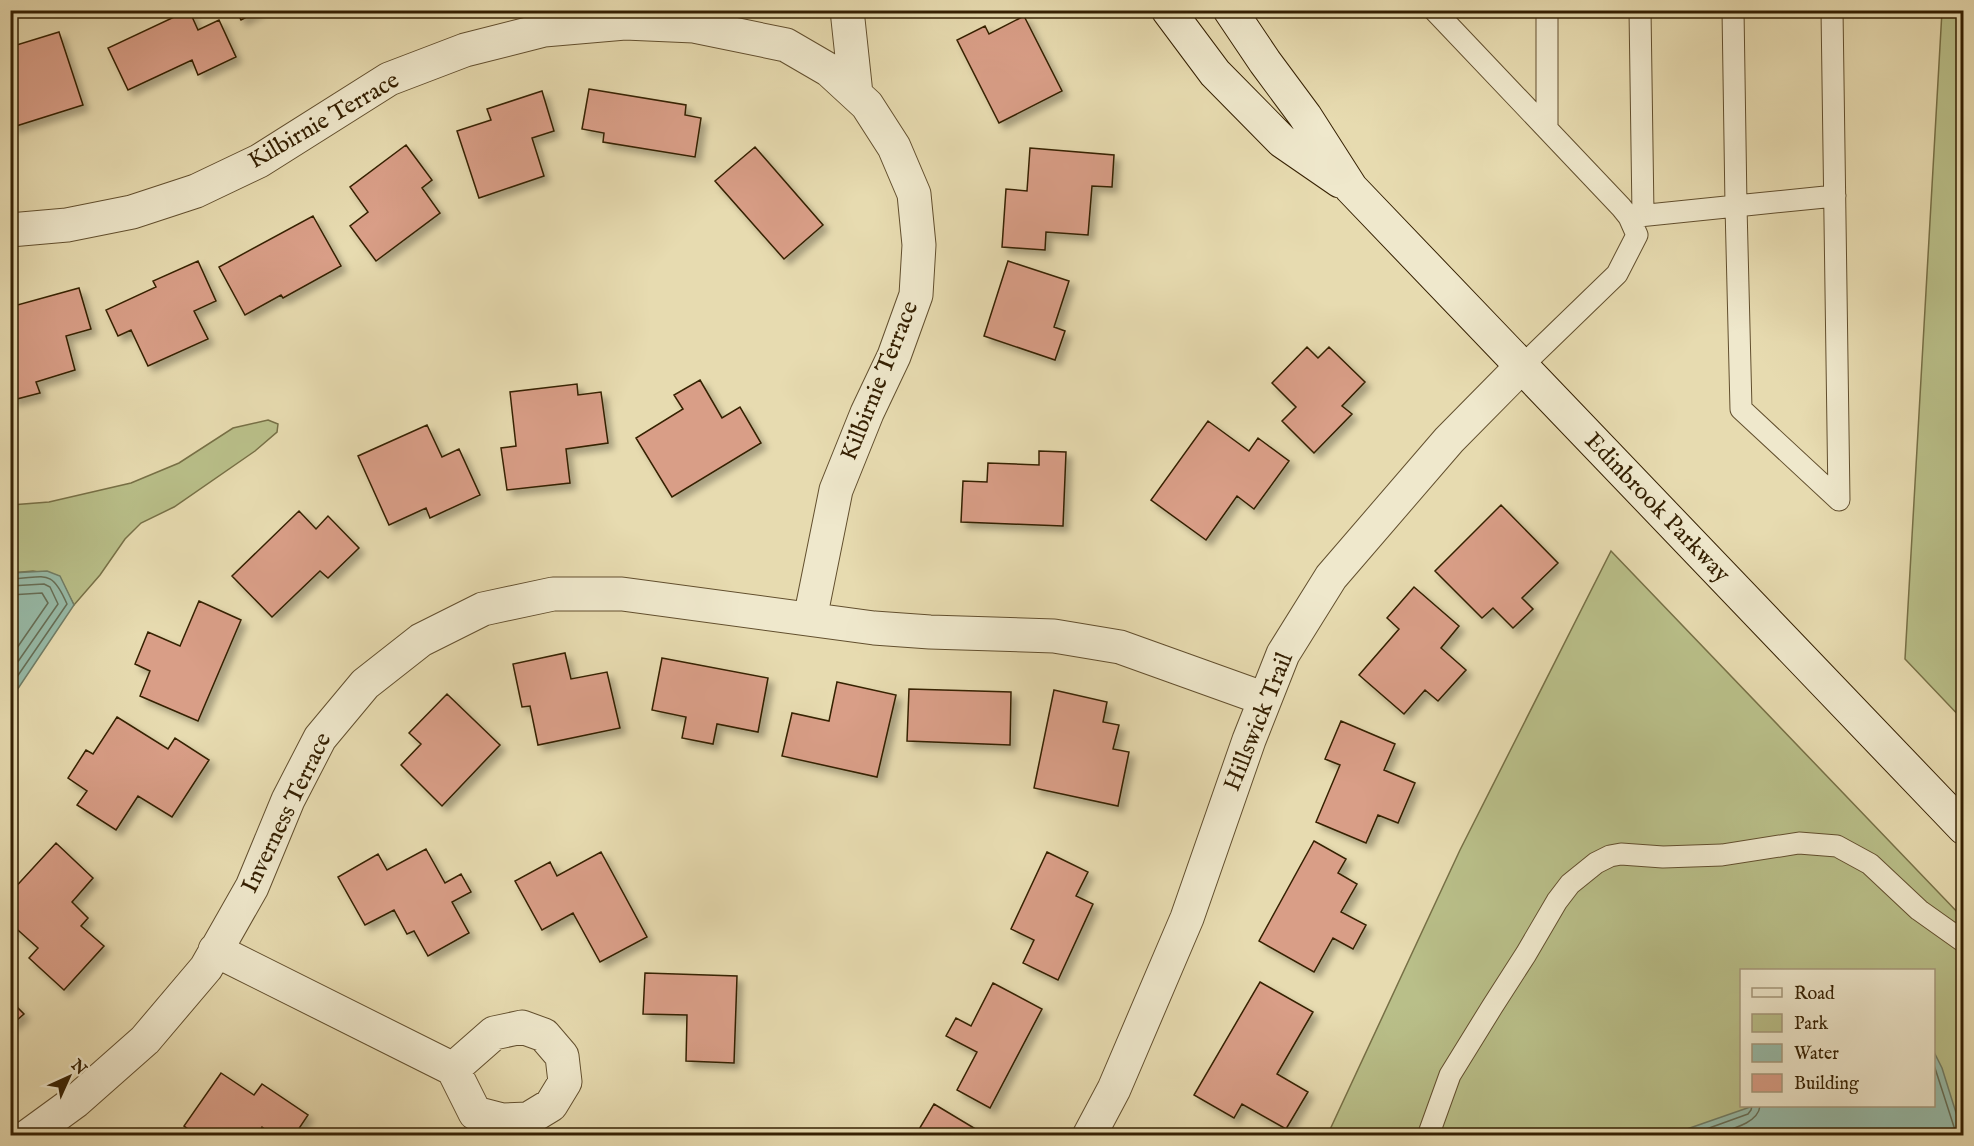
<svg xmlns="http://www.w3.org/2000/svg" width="1974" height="1146" font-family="'IM FELL English',serif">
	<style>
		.green { fill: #b9bf89; stroke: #777046; stroke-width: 1.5; fill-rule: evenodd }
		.water { fill: #97bba9; stroke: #707d66; stroke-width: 1.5 }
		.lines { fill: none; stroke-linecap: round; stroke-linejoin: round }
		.shore { stroke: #666e56; stroke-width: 1.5 }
		.building { fill: #d99e87; stroke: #352002; stroke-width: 1.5; filter: url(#shadow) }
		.lane-casing { stroke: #624f2e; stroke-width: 23 }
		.street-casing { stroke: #624f2e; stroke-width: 35 }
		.secondary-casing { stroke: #352002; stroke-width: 35 }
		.lane { stroke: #efe8cc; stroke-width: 21 }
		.street { stroke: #efe8cc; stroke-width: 33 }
		.secondary { stroke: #efe8cc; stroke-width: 33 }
		.labels { text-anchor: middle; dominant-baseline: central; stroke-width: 4.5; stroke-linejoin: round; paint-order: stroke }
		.street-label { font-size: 24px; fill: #352002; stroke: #efe8cc }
	</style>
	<defs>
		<filter id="shadow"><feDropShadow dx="5.5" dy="5.5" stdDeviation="3" flood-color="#0004"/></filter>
	</defs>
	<rect width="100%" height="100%" fill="#e7dbb0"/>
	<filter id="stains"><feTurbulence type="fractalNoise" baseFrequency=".00333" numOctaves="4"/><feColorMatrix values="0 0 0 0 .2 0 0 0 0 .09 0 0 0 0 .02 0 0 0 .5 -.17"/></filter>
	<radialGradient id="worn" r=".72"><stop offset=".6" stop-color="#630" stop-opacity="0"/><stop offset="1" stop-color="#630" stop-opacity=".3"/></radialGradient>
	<path class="green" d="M1942 11H1964L1963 720 1905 659Z
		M268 420 278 424 277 432 255 451 174 507 141 523 125 539 100 575 74 605 59 576 33 571 11 573V505L49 502 131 483 179 463 233 428Z
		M1611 551 1963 918V1135L1327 1136 1460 850ZM1742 970H1934V1106H1742Z"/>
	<path class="water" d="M47 571 60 576 74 605 11 699V573Z
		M1934 1052 1942 1068 1963 1135H1675L1687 1129 1753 1106H1934Z"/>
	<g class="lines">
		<path class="shore" d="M10 579C45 578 51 567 67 604L10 687
			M10 586 44 584 50 587 58 604 10 673
			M10 595 42 593 48 603 10 658
			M1934 1065 1955 1130 1959 1134 1964 1135
			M1687 1136 1748 1114 1751 1110 1752 1106
			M1710 1136C1726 1130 1758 1125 1760 1106"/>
	</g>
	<path class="building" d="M189 10 198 30 219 20 236 57 198 75 192 60 128 90 108 48Z
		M236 10H260L241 20Z
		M1024 16 1062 91 999 123 957 40 985 26 989 34Z
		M59 32 83 105 13 127 10 119V47Z
		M589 89 686 105 685 115 701 118 695 157 603 142 604 133 582 129Z
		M542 91 554 131 532 138 544 176 479 198 457 131 491 120 487 109Z
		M406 145 432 180 422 188 440 213 376 261 350 226 368 212 350 187Z
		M755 147 823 225 784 259 715 181Z
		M1030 148 1114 155 1112 187 1092 186 1088 235 1046 232 1045 250 1002 247 1006 189 1027 191Z
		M313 216 341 266 283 298 281 295 245 315 219 267Z
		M198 261 216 301 194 311 208 339 148 366 131 330 118 336 106 310 156 287 153 281Z
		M1008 261 1069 281 1054 327 1065 331 1055 360 984 336Z
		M79 288 91 329 66 336 75 370 36 382 40 393 13 400 10 393V307Z
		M1307 347 1318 358 1329 347 1365 382 1342 406 1352 414 1314 453 1282 421 1296 407 1272 383Z
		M700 380 722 418 740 407 761 443 672 497 636 438 683 409 674 395Z
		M577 384 578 395 601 392 608 443 566 449 570 483 507 490 501 448 516 446 510 392Z
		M1208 421 1249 451 1258 438 1289 461 1254 509 1237 496 1206 540 1151 500Z
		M427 425 442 457 459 449 480 495 430 518 426 508 389 525 358 456Z
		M1039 451 1066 452 1063 526 961 522 963 481 987 482 988 463 1039 465Z
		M1501 505 1558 563 1522 598 1533 609 1513 628 1493 608 1482 618 1435 571Z
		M299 511 316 529 328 516 359 548 328 578 320 571 272 617 232 576Z
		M1414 587 1459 626 1441 648 1466 670 1438 701 1425 690 1404 714 1359 675 1399 629 1387 618Z
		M199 601 241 620 198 721 140 696 150 671 135 664 148 632 180 646Z
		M565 653 571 679 607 672 620 728 538 745 530 706 522 707 513 664Z
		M662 658 768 678 758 732 717 724 713 744 682 738 686 717 652 710Z
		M837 682 896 695 877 777 782 756 792 713 829 721Z
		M909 689 1011 692 1010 745 907 741Z
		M1054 690 1107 702 1103 722 1119 725 1113 749 1129 752 1118 806 1034 788Z
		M447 694 500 745 442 806 401 765 421 744 409 733Z
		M117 717 168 749 175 738 209 760 172 817 138 796 116 830 77 805 87 791 68 778 86 750 93 754Z
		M1341 721 1395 744 1384 770 1415 783 1398 823 1378 815 1366 843 1316 822 1340 765 1325 759Z
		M1314 841 1346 859 1338 873 1357 884 1341 912 1366 925 1353 949 1333 938 1314 972 1259 941Z
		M56 843 93 878 72 902 88 918 81 926 104 946 64 990 29 958 38 948 10 923V893Z
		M426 849 445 883 461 874 471 892 452 902 469 933 428 956 414 931 407 934 394 910 365 925 338 877 378 854 387 870Z
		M601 852 647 937 600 962 573 913 542 930 515 881 550 862 557 876Z
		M1047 852 1088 872 1076 896 1093 904 1058 980 1023 963 1034 940 1011 929Z
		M645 973 737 976 734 1063 686 1061 687 1015 643 1014Z
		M1260 982 1313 1012 1277 1074 1308 1092 1286 1129 1242 1104 1234 1118 1194 1095Z
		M993 983 1042 1009 990 1108 957 1090 977 1052 946 1036 956 1018 971 1026Z
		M10 1000 24 1014 10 1026Z
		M221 1073 254 1095 262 1084 308 1115 294 1136H274L262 1127 257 1136H198L184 1126Z
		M934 1104 979 1131 976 1136H915Z"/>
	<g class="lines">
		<defs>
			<path id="lane" d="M1434 10 1621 207 1629 217 1637 235 1617 274 1522 366
				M1547 10V129
				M1640 10 1643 215
				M1733 10 1736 206 1835 196
				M1629 217 1736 206 1741 409 1839 500 1832 10
				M1428 1136 1450 1075 1492 1007 1526 954 1557 901 1570 884 1596 863 1610 856 1621 854 1663 857 1722 855 1799 843 1837 846 1870 864 1919 910 1964 942"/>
			<path id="street" d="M847 10 856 94
				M10 230 67 225 132 212 196 191 259 161 389 79 465 50 544 30 625 23 694 26 786 45 829 70 867 105 894 147 914 194 919 245 916 295 894 356 867 413 836 490 810 619
				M215 950 453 1069 475 1113 502 1120 528 1119 551 1105 565 1082 562 1056 544 1035 522 1027 494 1033 453 1069
				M28 1136 76 1101 145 1040 206 968 252 887 288 800 320 738 365 684 421 640 483 609 553 594H622L874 628 930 632 1054 636 1120 647 1265 699
				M1089 1136 1114 1089 1187 918 1249 740 1283 654 1331 577 1449 440 1522 366"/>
			<path id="secondary" d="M1168 10 1215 73 1282 141 1340 181
				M1230 10 1265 62 1305 116 1351 188 1964 828"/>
		</defs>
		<use href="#lane" class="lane-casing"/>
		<use href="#street" class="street-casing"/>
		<use href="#secondary" class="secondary-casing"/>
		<use href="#lane" class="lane"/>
		<use href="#street" class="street"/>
		<use href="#secondary" class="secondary"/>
	</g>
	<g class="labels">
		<g class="street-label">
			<text transform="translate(324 121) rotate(-30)">Kilbirnie Terrace</text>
			<text transform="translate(880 381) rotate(-68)">Kilbirnie Terrace</text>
			<text transform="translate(1657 508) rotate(46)">Edinbrook Parkway</text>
			<text transform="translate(1259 722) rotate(-68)">Hillswick Trail</text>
			<text transform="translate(287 813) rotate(-64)">Inverness Terrace</text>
		</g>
	</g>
	<rect width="1974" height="1146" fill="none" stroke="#e7dbb0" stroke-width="36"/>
	<rect x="12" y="12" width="1950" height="1122" fill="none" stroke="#352002" stroke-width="3"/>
	<rect x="18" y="18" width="1938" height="1110" fill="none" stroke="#352002" stroke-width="1.5"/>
	<rect x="1740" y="969" width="195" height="138" fill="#efe8cc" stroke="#a5987b" stroke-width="1.5"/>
	<rect x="1752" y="988" width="30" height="9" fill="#efe8cc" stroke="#a5987b" stroke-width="1.5"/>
	<text x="1794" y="999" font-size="18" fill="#352002">Road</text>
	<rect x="1752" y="1014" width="30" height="18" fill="#b9bf89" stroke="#a5987b" stroke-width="1.5"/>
	<text x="1794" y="1029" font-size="18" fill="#352002">Park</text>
	<rect x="1752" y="1044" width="30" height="18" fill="#97bba9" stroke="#a5987b" stroke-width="1.5"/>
	<text x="1794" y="1059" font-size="18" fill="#352002">Water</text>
	<rect x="1752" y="1074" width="30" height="18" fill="#d99e87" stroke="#a5987b" stroke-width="1.5"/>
	<text x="1794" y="1089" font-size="18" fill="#352002">Building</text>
	<g transform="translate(69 1077) rotate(45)" stroke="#efe8cc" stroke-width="4.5" paint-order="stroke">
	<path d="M0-4.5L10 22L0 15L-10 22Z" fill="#352002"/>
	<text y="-9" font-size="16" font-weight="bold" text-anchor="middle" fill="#352002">N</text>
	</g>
	<rect width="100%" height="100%" filter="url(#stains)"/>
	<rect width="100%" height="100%" fill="url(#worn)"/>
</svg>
